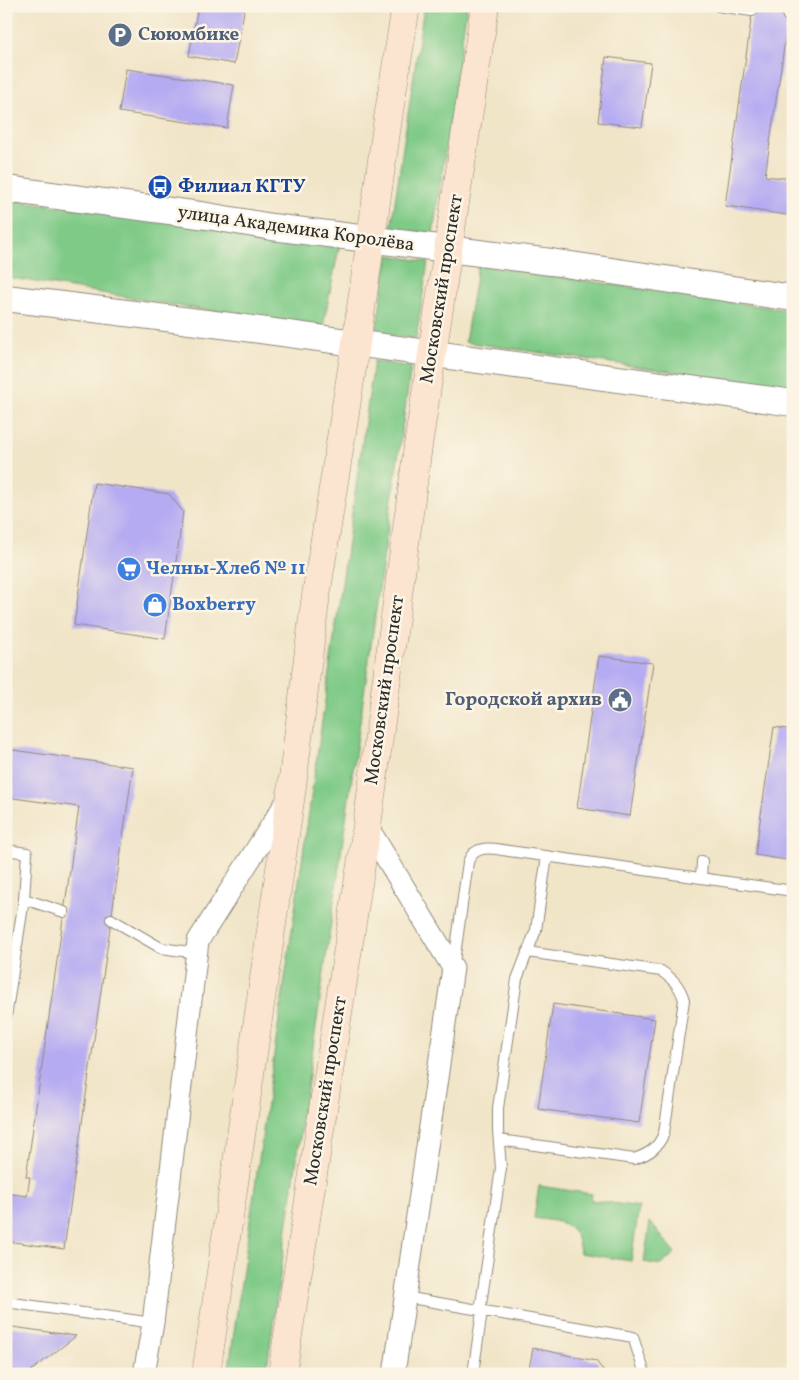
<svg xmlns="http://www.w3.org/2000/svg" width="799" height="1380" font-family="Vollkorn,serif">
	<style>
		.green { fill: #7fca87; stroke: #557a59 }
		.building { fill: #b5abf2 }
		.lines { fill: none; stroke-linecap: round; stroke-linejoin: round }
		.service-casing { stroke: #8e887a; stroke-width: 12 }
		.minor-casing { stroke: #8e887a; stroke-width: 23 }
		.tertiary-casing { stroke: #8e887a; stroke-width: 28 }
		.secondary-casing { stroke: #8e887a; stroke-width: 29 }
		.service { stroke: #fff; stroke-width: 10 }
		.minor { stroke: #fff; stroke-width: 21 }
		.tertiary { stroke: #fff; stroke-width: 26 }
		.secondary { stroke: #fce5d0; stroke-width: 28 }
		.labels { text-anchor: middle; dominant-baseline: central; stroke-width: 5; stroke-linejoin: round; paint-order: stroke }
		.service-label { font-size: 19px; font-weight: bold; fill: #4e5e75; stroke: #fcf5e5; text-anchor: start }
		.transit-label { font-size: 19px; font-weight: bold; fill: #164399; stroke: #fcf5e5; text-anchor: start }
		.street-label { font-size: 19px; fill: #2b2b2b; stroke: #fcf5e5 }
		.shop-label { font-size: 19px; font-weight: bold; fill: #366cbe; stroke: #fcf5e5; text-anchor: start }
	</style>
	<rect width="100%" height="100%" fill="#fcf5e5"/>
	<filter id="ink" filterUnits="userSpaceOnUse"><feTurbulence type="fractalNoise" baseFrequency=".02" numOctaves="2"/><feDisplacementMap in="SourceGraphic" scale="10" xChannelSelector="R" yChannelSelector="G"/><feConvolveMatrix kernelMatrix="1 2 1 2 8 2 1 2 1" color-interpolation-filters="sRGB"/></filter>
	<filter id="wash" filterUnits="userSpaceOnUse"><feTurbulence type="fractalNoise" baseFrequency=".0096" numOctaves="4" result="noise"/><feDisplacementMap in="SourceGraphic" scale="20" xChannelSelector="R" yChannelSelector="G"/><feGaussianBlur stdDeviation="1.12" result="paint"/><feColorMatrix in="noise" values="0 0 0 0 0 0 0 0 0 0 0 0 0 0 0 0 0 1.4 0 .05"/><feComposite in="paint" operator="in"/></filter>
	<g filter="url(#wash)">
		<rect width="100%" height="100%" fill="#f1e5c8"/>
		<path class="green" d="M424 6H467L433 233 391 229Z
			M6 199 340 243 323 326 245 317 6 277Z
			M388 255 428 262 416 339 376 333Z
			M478 265 793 311V389L465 342Z
			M374 361 411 367 266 1374H228Z
			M539 1186 592 1194 591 1200 639 1207 631 1261 580 1253C577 1221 561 1222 534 1218Z
			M650 1222 675 1253 661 1265 644 1262Z"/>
		<g id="blocks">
			<path class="building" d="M198 6H245L234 64 189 56Z
				M753 6H790L765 176 793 179V216L725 206Z
				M606 57 651 63 642 127 598 122Z
				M126 69 234 85 227 128 119 112Z
				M94 483 169 494 183 512 165 639 74 625Z
				M599 656 653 663 630 816 577 808Z
				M774 727 793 730V861L755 855Z
				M6 749 133 767 64 1249 6 1241V1193L27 1196 30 1177H26L79 807 6 797Z
				M553 1004 655 1019 639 1123 538 1109Z
				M6 1326 76 1336 27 1374H6Z
				M533 1348 596 1361 606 1374H528Z"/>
		</g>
	</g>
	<g filter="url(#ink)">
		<use href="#blocks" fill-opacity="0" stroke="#8e887a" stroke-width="1"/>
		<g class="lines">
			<defs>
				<path id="service" d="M718 6 752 11
					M788 16H793
					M6 850 27 853 24 899 6 1017
					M701 878 702 861
					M24 899 64 912
					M111 919 161 948 197 953
					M454 962 468 862C475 843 493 849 509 851L793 891
					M499 1140 634 1159C649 1154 658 1148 664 1133L684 1000C680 986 673 979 661 971L527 952
					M405 1297 633 1337 645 1374
					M6 1302 153 1323
					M480 1311 501 1168 498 1131V1108L517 979 536 930 547 856
					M473 1374 482 1311"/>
				<path id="minor" d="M367 826 453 968 394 1374
					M144 1374 153 1323 198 941 287 801"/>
				<path id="tertiary" d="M6 189 207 216 272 227 551 262 793 298
					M6 298 230 326 793 403"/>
				<path id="secondary" d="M206 1374 291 794 315 602 356 343 388 118 406 6
					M282 1374 367 826 418 446 485 6"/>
			</defs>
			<use href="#service" class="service-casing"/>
			<use href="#minor" class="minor-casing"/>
			<use href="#tertiary" class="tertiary-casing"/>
			<use href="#secondary" class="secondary-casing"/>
			<use href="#service" class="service"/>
			<use href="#minor" class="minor"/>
			<use href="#tertiary" class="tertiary"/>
			<use href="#secondary" class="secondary"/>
		</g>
	</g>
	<defs>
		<symbol id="parking-disc" viewBox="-11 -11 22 22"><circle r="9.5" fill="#5c6f8a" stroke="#fcf5e5"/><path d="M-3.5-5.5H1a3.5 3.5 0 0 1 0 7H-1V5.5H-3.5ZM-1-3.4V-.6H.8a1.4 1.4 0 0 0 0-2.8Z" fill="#fff"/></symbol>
		<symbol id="bus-disc" viewBox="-11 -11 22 22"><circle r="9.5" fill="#1a4fb4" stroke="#fcf5e5"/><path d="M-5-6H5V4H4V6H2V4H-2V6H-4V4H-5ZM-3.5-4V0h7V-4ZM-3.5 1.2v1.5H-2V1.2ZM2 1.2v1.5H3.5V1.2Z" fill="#fff"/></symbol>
		<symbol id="supermarket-disc" viewBox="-11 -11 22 22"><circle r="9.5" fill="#3f7fe0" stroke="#fcf5e5"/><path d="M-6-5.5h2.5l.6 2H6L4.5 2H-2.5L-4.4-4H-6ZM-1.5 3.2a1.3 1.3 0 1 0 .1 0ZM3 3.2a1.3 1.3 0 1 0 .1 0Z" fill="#fff"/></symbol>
		<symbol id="shop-disc" viewBox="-11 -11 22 22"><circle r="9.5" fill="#3f7fe0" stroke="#fcf5e5"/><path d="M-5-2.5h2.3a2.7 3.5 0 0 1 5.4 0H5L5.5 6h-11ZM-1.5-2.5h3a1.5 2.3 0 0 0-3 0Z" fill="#fff"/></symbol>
		<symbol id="civic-disc" viewBox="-11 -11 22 22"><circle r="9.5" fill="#5c6f8a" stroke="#fcf5e5"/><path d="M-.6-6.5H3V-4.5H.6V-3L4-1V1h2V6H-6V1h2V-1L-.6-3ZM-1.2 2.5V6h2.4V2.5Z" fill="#fff"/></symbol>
	</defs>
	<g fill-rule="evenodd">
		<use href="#parking-disc" x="106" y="21" width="28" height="28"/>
		<use href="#bus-disc" x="146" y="173" width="28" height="28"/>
		<use href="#supermarket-disc" x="115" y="555" width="28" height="28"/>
		<use href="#shop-disc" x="141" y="591" width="28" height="28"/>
		<use href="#civic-disc" x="606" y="686" width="28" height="28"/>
	</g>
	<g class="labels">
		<g class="service-label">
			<text x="138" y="35">Сююмбике</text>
			<text x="602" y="700" text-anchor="end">Городской архив</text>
		</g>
		<g class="transit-label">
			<text x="178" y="187">Филиал КГТУ</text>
		</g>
		<g class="street-label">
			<text transform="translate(296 229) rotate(8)">улица Академика Королёва</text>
			<text transform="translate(442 289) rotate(-81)">Московский проспект</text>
			<text transform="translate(385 690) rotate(-82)">Московский проспект</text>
			<text transform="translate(326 1091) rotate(-81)">Московский проспект</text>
		</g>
		<g class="shop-label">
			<text x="146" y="569">Челны-Хлеб № 11</text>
			<text x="172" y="605">Boxberry</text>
		</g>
	</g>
	<rect width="799" height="1380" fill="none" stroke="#fcf5e5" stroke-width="25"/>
</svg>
